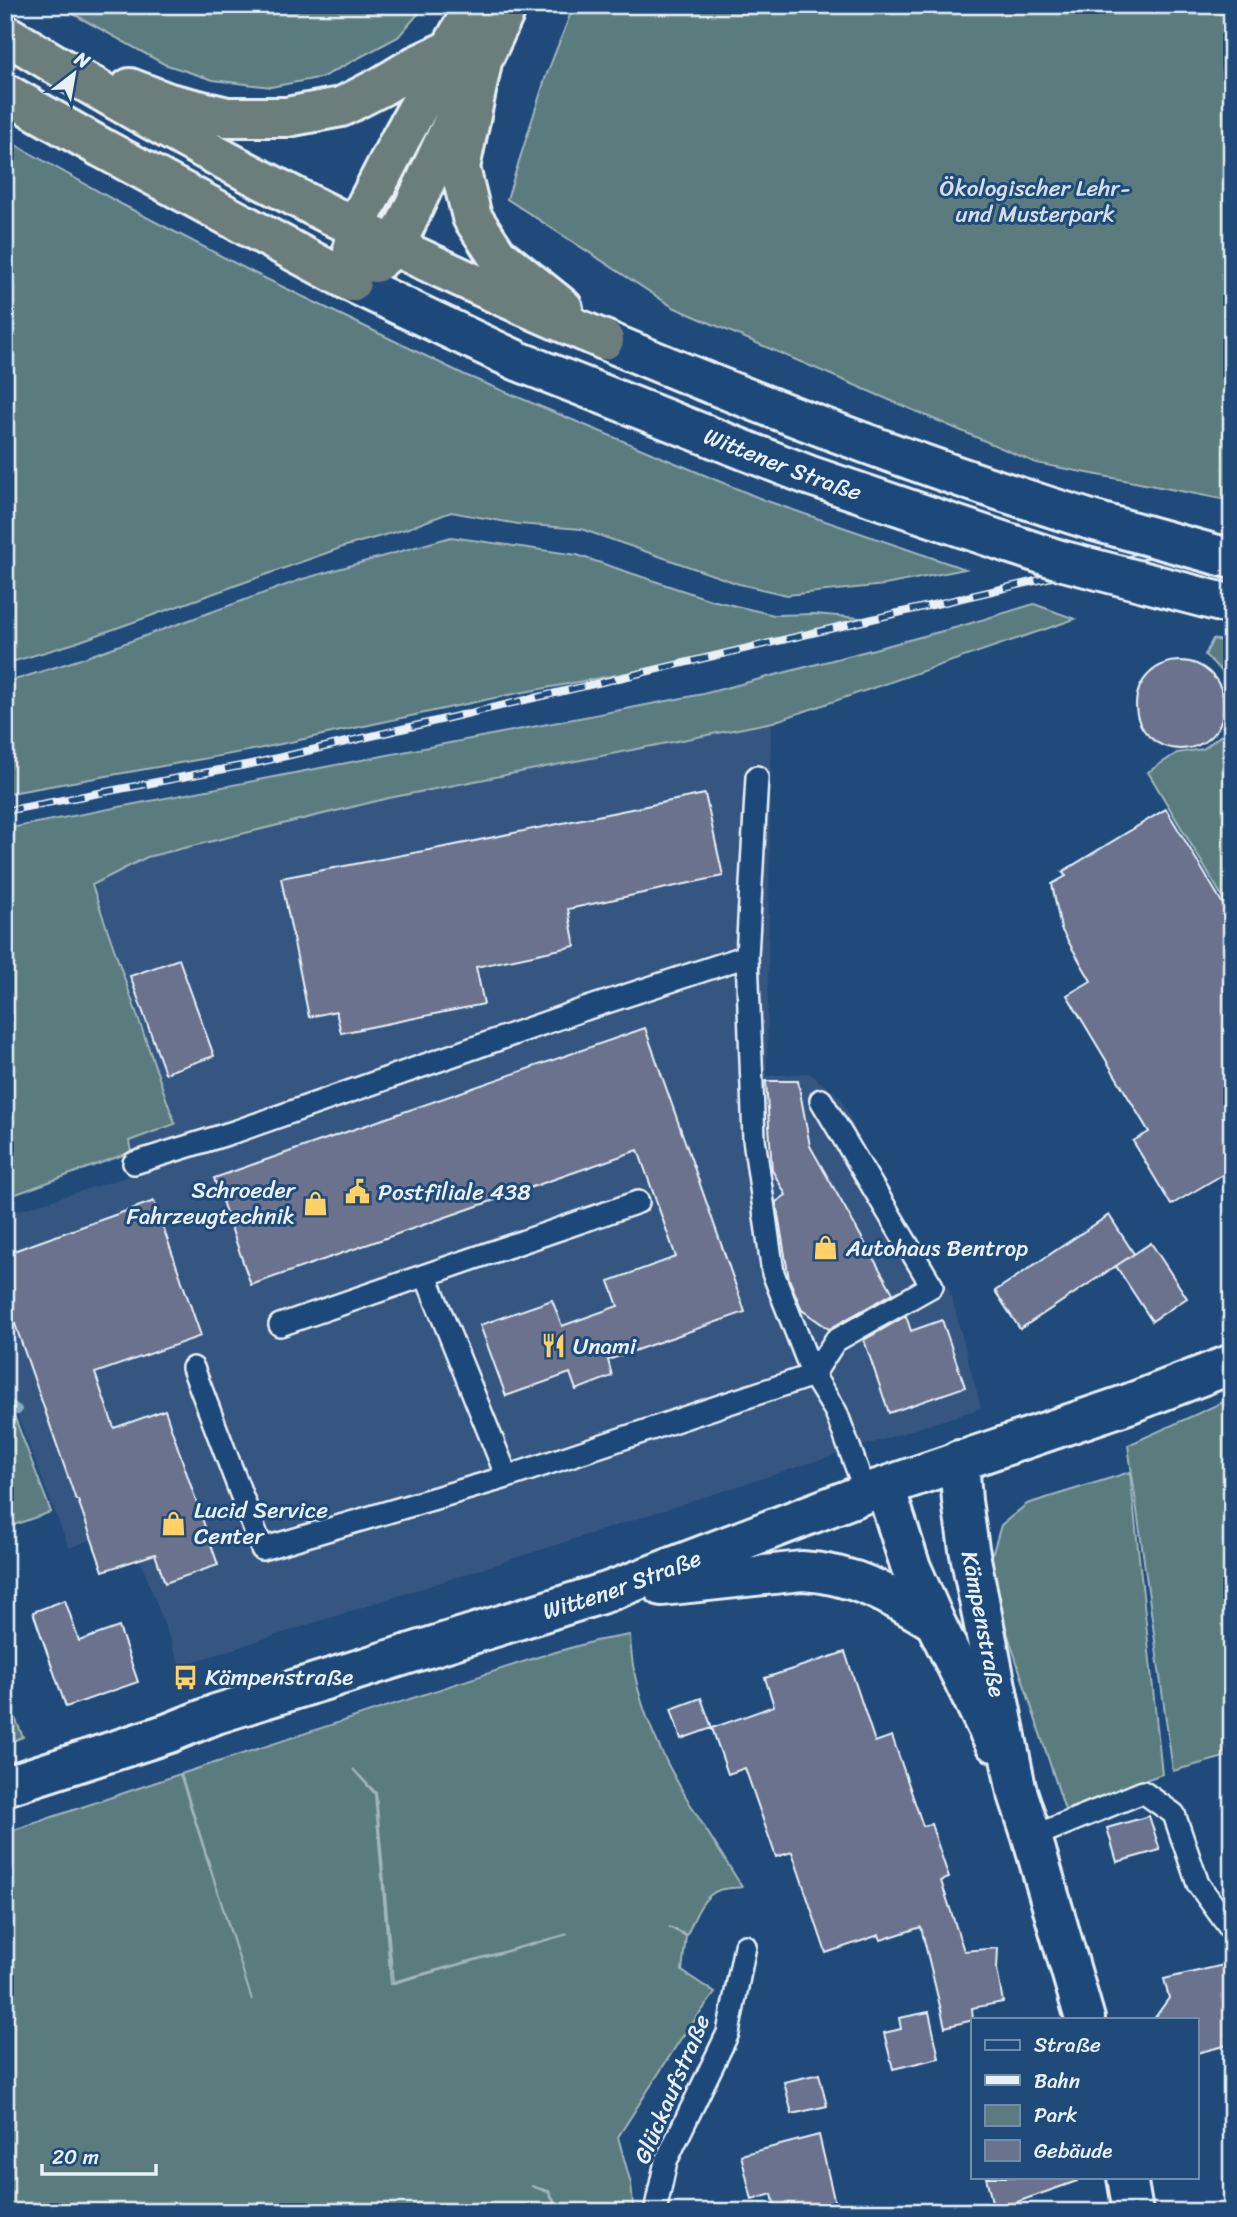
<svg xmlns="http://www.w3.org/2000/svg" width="1237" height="2217" font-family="Sriracha,sans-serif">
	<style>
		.built { fill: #365680 }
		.green { fill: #5a7b7f; stroke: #a1b6bc; stroke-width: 2; fill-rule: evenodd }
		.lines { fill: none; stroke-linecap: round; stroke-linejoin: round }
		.stream { stroke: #87abc4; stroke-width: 10 }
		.building { fill: #6a728d; stroke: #e8f1f8; stroke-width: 2 }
		.service-casing { stroke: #e8f1f8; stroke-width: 26 }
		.tertiary-casing { stroke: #e8f1f8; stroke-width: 44 }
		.secondary-casing { stroke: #e8f1f8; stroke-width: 44 }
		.motorway-casing { stroke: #e8f1f8; stroke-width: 44 }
		.service { stroke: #1f4a7a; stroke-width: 21 }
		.tertiary { stroke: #1f4a7a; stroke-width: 38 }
		.secondary { stroke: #1f4a7a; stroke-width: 38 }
		.motorway { stroke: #6c7e7c; stroke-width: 38 }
		.rail-casing { stroke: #e8f1f8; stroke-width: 8 }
		.rail { stroke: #1f4a7a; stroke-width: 5; stroke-dasharray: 16; stroke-linecap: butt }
		.secondary-bridge-casing { stroke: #e8f1f8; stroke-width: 44; stroke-linecap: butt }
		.secondary-bridge { stroke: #1f4a7a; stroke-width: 38 }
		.labels { text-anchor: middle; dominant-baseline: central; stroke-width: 6; stroke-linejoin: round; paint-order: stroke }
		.park-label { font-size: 23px; fill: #d3dfe6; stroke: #1f4a7a }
		.street-label { font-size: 23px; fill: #e8f1f8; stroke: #1f4a7a }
		.poi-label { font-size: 23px; fill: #e8f1f8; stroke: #1f4a7a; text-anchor: start }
	</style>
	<rect width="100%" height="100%" fill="#1f4a7a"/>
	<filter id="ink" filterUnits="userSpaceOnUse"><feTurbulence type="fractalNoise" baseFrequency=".0143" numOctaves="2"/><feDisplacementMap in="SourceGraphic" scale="14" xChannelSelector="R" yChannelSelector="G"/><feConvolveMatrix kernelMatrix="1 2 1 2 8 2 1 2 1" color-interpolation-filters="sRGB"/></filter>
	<g filter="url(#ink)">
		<path class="built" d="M771 723 767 1076 809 1073 841 1098 864 1150 950 1291 981 1408 180 1666 127 1526 69 1548 5 1384V1215L138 1173 131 1141 176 1125 94 885 148 857 390 798Z"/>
		<path class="green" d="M57 5H426L398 37 323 77 271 87 213 80 164 64Z
			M574 5H1232V501L1036 463 673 307 507 199 546 76Z
			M5 139 123 205 252 272 465 375 764 500 965 569 885 585 787 595 739 584 581 529 518 524 451 512 406 529 346 546 72 644 5 664Z
			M451 537 577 555 711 600 774 615 815 614 871 619 697 660 508 695 253 750 5 794V683L81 659 303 579Z
			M1034 604 1075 619 773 722 389 798 147 857 92 885 175 1124 129 1141 131 1152 5 1198V829L703 694 958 627Z
			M1213 639 1232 643V688L1231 680 1205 655Z
			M1232 716V913L1148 772 1177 753 1203 749 1225 732Z
			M5 1392 51 1512 5 1528Z
			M1232 1398V1755L1173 1771 1128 1445Z
			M1130 1472 1162 1774 1065 1810 995 1595 991 1559 1001 1525 1027 1504Z
			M630 1635C633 1729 695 1810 742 1887 735 1888 726 1888 719 1890 702 1896 694 1919 687 1935L669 1927 686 1936 682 1971 715 1993 680 2040 618 2137 631 2184 633 2205 627 2212H561L549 2191 531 2186 548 2192 559 2212H5V1833L180 1774 252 2000 181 1774 538 1657 595 1641ZM353 1769 376 1793 393 1982 568 1934 391 1984 375 1794Z
			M5 1694 23 1737 5 1744Z"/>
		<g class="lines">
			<path class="stream" d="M5 1402 17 1410"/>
		</g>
		<path class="building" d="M1136 705a44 44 0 1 1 88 0a44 44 0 1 1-88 0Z
			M705 794 723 876 568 909 575 946 476 967 484 1004 341 1033 336 1011 309 1017 281 878 450 846Z
			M1166 809 1232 919V1169L1171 1205 1133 1141 1149 1132 1067 995 1091 981 1061 929 1052 884 1066 876 1062 872Z
			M179 959 214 1056 165 1073 130 976Z
			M645 1028 745 1312 608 1360 612 1376 576 1390 570 1373 506 1396 480 1325 552 1300 562 1326 618 1306 609 1281 676 1257 638 1150 251 1285 214 1178Z
			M766 1081H798L810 1146 893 1293 829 1329 802 1310 789 1279 776 1202 786 1195 772 1170Z
			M154 1201 201 1336 95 1373 114 1428 165 1410 218 1565 165 1583 155 1554 103 1571 78 1500H76L5 1295V1254Z
			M1109 1215 1134 1254 1020 1329 995 1291Z
			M1151 1243 1187 1298 1152 1321 1116 1266Z
			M906 1316 911 1331 942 1320 965 1387 889 1413 864 1340Z
			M65 1600 79 1641 119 1627 138 1682 66 1707 33 1612Z
			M845 1652 875 1742 892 1736 923 1826 931 1824 949 1878 941 1881 964 1951 998 1948 997 1969 1003 2002 972 2008 973 2020 945 2027 921 1927 881 1940 879 1935 826 1953 792 1852 776 1857 745 1768 728 1774 712 1728 774 1706 765 1678Z
			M701 1698 712 1728 681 1739 671 1709Z
			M1149 1816 1160 1850 1117 1862 1107 1828Z
			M1232 1963V2044L1197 2053V2019H1154L1169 1998 1164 1979Z
			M929 2012 939 2058 893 2069 884 2033 901 2029 899 2018Z
			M819 2074 827 2106 792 2114 784 2082Z
			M819 2135 837 2212H776L772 2194 752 2200 741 2155Z
			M986 2177H1076L1077 2181 994 2210Z"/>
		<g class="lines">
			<defs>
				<path id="service" d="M757 777 747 956 754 1139 773 1273 813 1375 836 1412 866 1493
					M134 1163 237 1131 579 1011 747 956
					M426 1276 507 1477
					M280 1325 638 1202
					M193 1368 262 1549 507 1477 813 1375 835 1341 932 1286 821 1100
					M1032 1837 1143 1792 1174 1814 1198 1884 1232 1931
					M655 2212 666 2161 728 2033 745 1946"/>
				<g id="tertiary">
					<path id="s1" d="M959 1460 962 1501 969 1549 1016 1788 1032 1837 1085 2019"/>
					<path d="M885 1487 910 1565 935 1622 994 1742"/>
					<path d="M1127 2177 1133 2212"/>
				</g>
				<g id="secondary">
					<path id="s2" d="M351 282 518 361 808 475 1008 543"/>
					<path d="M604 340C764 407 926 469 1091 520"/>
					<path d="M662 1586 802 1571C853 1573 893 1596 935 1622"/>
					<path id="s3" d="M5 1786 169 1733 216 1714 607 1592 866 1493 1128 1404 1232 1364"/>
				</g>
				<path id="motorway" d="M5 34C196 151 397 254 604 340
					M482 62 460 168 472 217 497 255 563 308
					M130 88 169 103 227 117H287L341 107 382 86 415 66 451 49
					M5 93 102 148 351 282
					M353 252 355 227 401 138 475 5
					M375 263 395 247 508 5"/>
			</defs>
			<use href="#service" class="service-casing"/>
			<use href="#tertiary" class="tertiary-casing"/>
			<use href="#secondary" class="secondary-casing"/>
			<use href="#motorway" class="motorway-casing"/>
			<use href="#service" class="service"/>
			<use href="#tertiary" class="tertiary"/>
			<use href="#secondary" class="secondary"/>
			<use href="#motorway" class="motorway"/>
			<defs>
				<path id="rail" d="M5 811 256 763 1232 535"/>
			</defs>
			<use href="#rail" class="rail-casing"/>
			<use href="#rail" class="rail"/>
			<defs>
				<path id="secondary-bridge" d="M1091 520 1232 559
					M1008 543 1060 560 1232 605"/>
			</defs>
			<use href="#secondary-bridge" class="secondary-bridge-casing"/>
			<use href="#secondary-bridge" class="secondary-bridge"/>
		</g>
	</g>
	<defs>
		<symbol id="civic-bare" viewBox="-9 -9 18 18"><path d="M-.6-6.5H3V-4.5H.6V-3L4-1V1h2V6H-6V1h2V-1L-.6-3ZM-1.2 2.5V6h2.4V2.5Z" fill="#ffd166" stroke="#1f4a7a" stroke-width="2.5" paint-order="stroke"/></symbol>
		<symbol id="shop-bare" viewBox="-9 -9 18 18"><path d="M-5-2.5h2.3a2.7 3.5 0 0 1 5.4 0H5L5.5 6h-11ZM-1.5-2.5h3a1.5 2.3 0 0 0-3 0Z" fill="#ffd166" stroke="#1f4a7a" stroke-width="2.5" paint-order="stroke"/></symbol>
		<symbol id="restaurant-bare" viewBox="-9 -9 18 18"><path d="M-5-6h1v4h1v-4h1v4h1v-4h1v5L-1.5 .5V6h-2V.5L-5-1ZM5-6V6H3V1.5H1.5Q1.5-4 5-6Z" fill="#ffd166" stroke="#1f4a7a" stroke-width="2.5" paint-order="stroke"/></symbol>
		<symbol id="bus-bare" viewBox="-9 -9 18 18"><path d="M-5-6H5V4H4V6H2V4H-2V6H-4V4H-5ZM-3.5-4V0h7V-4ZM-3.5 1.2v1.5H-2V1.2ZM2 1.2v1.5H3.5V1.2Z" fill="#ffd166" stroke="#1f4a7a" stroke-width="2.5" paint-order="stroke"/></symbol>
	</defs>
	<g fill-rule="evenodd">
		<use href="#civic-bare" x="340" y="1174" width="35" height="35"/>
		<use href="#shop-bare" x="298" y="1186" width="35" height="35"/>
		<use href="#shop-bare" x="808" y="1230" width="35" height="35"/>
		<use href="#restaurant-bare" x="536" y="1328" width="35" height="35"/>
		<use href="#shop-bare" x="156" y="1506" width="35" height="35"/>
		<use href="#bus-bare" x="168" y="1660" width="35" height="35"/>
	</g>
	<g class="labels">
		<g class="park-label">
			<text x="1035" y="188">Ökologischer Lehr-<tspan x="1035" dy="26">und Musterpark</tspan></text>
		</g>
		<g class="street-label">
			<text stroke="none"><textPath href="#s2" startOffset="469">Wittener Straße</textPath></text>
			<text stroke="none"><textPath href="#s3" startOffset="649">Wittener Straße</textPath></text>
			<text stroke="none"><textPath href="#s1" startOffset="166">Kämpenstraße</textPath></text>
			<text transform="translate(672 2089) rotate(-67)">Glückaufstraße</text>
		</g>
		<g class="poi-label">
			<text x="295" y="1190" text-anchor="end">Schroeder<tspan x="295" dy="26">Fahrzeugtechnik</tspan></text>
			<text x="378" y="1192">Postfiliale 438</text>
			<text x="846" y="1248">Autohaus Bentrop</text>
			<text x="573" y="1346">Unami</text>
			<text x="194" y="1510">Lucid Service<tspan x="194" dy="26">Center</tspan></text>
			<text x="205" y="1677">Kämpenstraße</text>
		</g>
	</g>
	<rect width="1237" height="2217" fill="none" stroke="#1f4a7a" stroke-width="28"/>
	<rect x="14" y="14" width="1209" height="2189" fill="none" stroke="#e8f1f8" stroke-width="2.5" filter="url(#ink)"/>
	<rect x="971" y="2018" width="228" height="161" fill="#1f4a7a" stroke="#6f8dac" stroke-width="2"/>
	<rect x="985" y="2040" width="35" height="10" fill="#1f4a7a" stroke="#6f8dac" stroke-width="2"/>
	<text x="1034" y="2052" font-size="21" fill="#e8f1f8">Straße</text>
	<rect x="985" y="2075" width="35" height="10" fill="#e8f1f8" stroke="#6f8dac" stroke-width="2"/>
	<text x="1034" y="2088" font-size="21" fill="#e8f1f8">Bahn</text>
	<rect x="985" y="2105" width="35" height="21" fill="#5a7b7f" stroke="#6f8dac" stroke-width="2"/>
	<text x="1034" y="2122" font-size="21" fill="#e8f1f8">Park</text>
	<rect x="985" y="2140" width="35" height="21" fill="#6a728d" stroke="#6f8dac" stroke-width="2"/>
	<text x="1034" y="2158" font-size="21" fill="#e8f1f8">Gebäude</text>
	<g transform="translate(74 74) rotate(31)" stroke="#1f4a7a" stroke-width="5" paint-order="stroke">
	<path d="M0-5L12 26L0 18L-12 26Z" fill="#e8f1f8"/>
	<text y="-10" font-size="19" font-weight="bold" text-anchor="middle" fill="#e8f1f8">N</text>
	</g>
	<path d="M42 2164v10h114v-10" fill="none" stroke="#e8f1f8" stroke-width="3.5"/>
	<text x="52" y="2164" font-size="21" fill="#e8f1f8" stroke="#1f4a7a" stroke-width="5" paint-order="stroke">20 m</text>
</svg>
